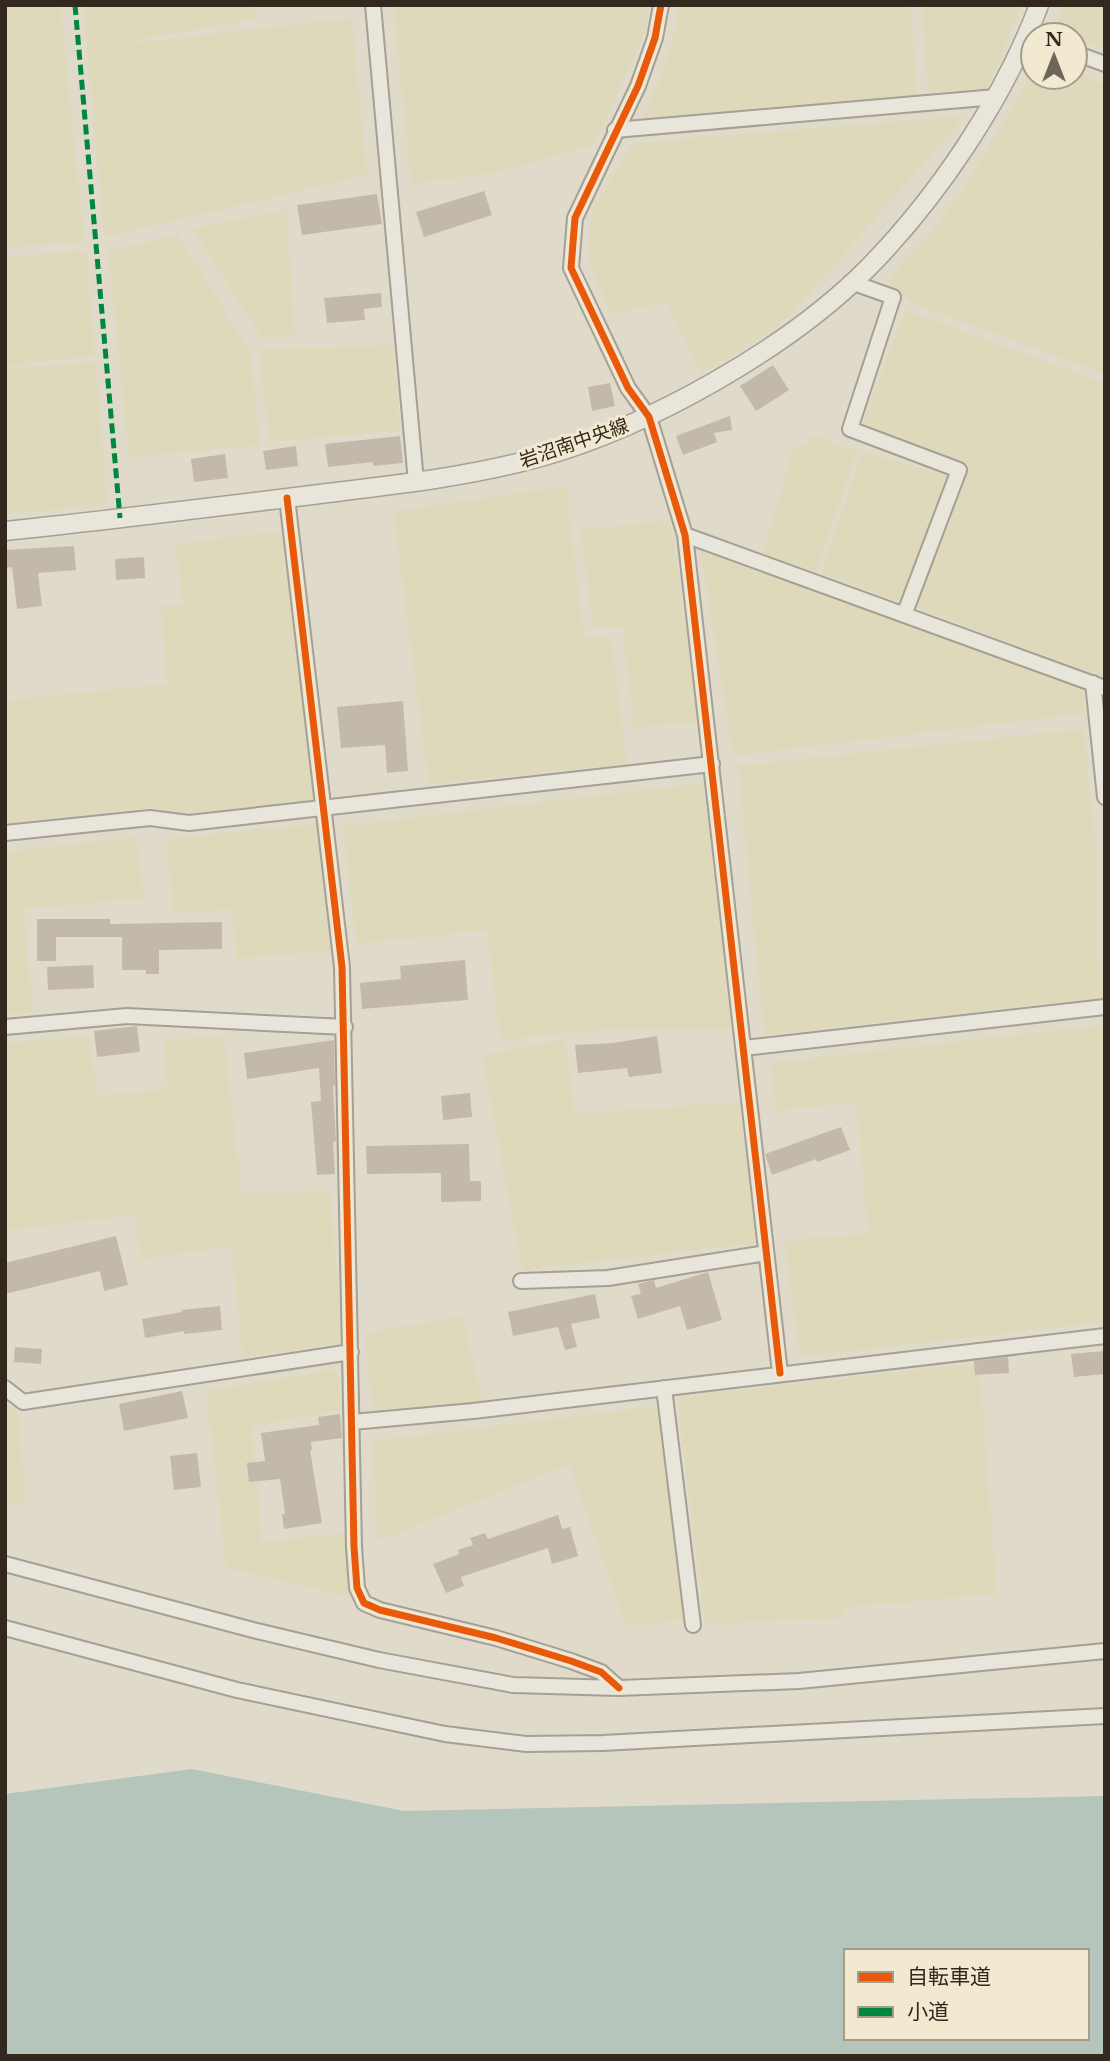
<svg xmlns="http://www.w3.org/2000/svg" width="1110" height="2061" font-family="'Libre Baskerville','Noto Sans JP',serif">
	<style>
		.farmland { fill: #dfd9bb }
		.water { fill: #b5c5bc; fill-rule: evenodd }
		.building { fill: #c3b9ab }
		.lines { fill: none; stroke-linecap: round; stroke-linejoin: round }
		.minor-casing { stroke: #a59f94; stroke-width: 18 }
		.tertiary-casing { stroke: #a59f94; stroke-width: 21 }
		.minor { stroke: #e8e5db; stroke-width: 14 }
		.tertiary { stroke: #e8e5db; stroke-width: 18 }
		.quiet { stroke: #00873e; stroke-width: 5; stroke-dasharray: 10 5; stroke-linecap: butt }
		.cycleway-casing { stroke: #f1e9d0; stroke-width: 11 }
		.cycleway { stroke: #e8590c; stroke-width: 7 }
		.labels { text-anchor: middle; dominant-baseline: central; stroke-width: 6; stroke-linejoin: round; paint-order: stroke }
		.street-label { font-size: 19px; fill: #32281d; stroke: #f1e9d0 }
	</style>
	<rect width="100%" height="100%" fill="#e0daca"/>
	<path class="farmland" d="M5 5H61L84 242 5 248Z
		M83 5H254L255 19 105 46 352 18 367 175 104 237Z
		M414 5H649L645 32 595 144 500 172 411 184 393 7Z
		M677 5H910L918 96 641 120 659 82 675 31Z
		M921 5H1022L987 89 928 92Z
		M1062 5H1105V49L1075 38V35H1068L1054 30Z
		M1033 73V77H1075V73L1105 85V235L1101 246 1105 248V374L911 303 887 281 954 204Z
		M965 116 782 325 701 373 667 302 612 314 587 259 592 210 633 143Z
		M286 209 295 335 262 338 193 229Z
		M178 235 251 354 260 445 129 457 108 251Z
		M86 250 95 356 5 366V258Z
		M905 310 1105 383V677L916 608 969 465 862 426Z
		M393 345 400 430 269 442 259 350Z
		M96 362 107 505 5 514V368Z
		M815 436 857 451 815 575 763 554 792 451Z
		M862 451 948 477 902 603 821 573Z
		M566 486 584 638 611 636 627 764 429 784 393 512Z
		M670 520 699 721 634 728 622 627 593 629 581 530Z
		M281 531 315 800 192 815 157 807 5 823V700L166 684 161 606 182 605 176 544Z
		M700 548 1082 686 1086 713 733 756Z
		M1084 729 1097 860 1096 955 1105 976V997L764 1035 738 766Z
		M703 783 732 1029H610L500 1040 487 930 356 944 343 826Z
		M317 824 331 950 236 959 232 909 174 914 166 839Z
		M136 837 144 898 24 909 33 1012 5 1015V852Z
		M1105 1025V1322L800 1357 784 1241 868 1233 856 1102 777 1111 770 1063Z
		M89 1036 98 1096 167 1089 163 1040 224 1036 242 1193 330 1192 343 1343 243 1358 231 1246 140 1259 135 1215 5 1231V1043Z
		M565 1039 575 1114 740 1102 756 1243 522 1270 482 1055Z
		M463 1316 482 1402 372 1410 365 1333Z
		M979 1363 997 1594 847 1607 842 1618 705 1624 677 1397Z
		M336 1369 344 1409 252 1427 262 1542 345 1533 351 1597 226 1568 206 1391Z
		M5 1403 19 1415 25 1506 5 1501Z
		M660 1406 685 1620 626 1626 569 1464 377 1542 373 1441Z"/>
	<path class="water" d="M192 1769 404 1811 1105 1796V2056H5V1794ZM846 1951H1087V2038H846Z"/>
	<path class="building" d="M484 191 492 215 424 237 416 212Z
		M377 194 382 224 302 235 297 205Z
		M381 293 382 307 364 309 365 320 327 323 324 298Z
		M773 365 789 390 756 411 740 386Z
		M610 383 615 406 592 411 588 387Z
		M730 416 732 430 714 433 717 442 683 455 676 436Z
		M400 436 403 463 373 466V462L328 467 325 444Z
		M296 446 298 466 266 470 263 451Z
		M225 454 228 478 194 482 191 459Z
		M74 546 76 570 38 573 42 606 17 609 12 567 5 568V550Z
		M144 557 145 578 116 580 115 559Z
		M403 701 408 771 387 773 385 745 341 748 337 707Z
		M37 919H110V924L222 922V949L159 950V974H146V970H122V937H56V961H37Z
		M465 960 468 1000 362 1009 360 983 401 979 400 966Z
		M93 965 94 988 48 990 47 967Z
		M137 1026 140 1052 97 1057 94 1031Z
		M657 1036 662 1073 629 1077 627 1068 578 1073 575 1045 613 1043Z
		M334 1040 335 1086H333L336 1141 333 1142 335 1174 317 1175 311 1102 321 1101 319 1068 247 1079 244 1053Z
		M470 1093 472 1117 443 1120 441 1096Z
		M841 1127 850 1150 817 1162 816 1159 772 1175 765 1154Z
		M469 1144 470 1181H481V1201L441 1202V1173L367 1174 366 1146Z
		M116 1236 128 1285 104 1291 100 1271 5 1294V1263Z
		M708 1272 722 1320 687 1330 680 1306 638 1319 631 1296 641 1294 638 1284 654 1280 656 1288Z
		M595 1294 600 1318 571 1324 577 1347 565 1350 558 1327 513 1336 508 1312Z
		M220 1306 222 1330 184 1334V1331L145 1338 142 1319 182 1312V1310Z
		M15 1347 42 1349 41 1364 14 1362Z
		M1104 1351 1105 1374 1074 1377 1071 1354Z
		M1008 1357 1009 1373 975 1375 974 1361Z
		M182 1391 188 1418 124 1431 119 1404Z
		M340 1414 342 1438 311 1442 312 1450H310L322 1523 284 1529 282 1514H285L280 1479 249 1482 247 1463 265 1461 261 1433 319 1425 318 1417Z
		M197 1453 201 1487 174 1490 170 1456Z
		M558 1515 562 1529 570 1527 578 1556 552 1564 548 1548 461 1577 464 1586 446 1593 433 1564 459 1554 458 1550 473 1545 470 1538 485 1533 488 1539Z"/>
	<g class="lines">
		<defs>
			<path id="minor" d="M373 5 416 482
				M661 5 655 38 638 86 575 218 571 268 628 388 649 417 685 535 780 1373
				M1075 53 1105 64
				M615 130 996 97
				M851 282 893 297 850 429 959 470 904 615
				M287 498 342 967 354 1547 357 1588 364 1603 380 1610 496 1638 571 1661 601 1672 619 1688
				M685 535 1105 688
				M1093 683 1105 797
				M5 833 150 818 189 823 712 764
				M5 1027 127 1016 345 1027
				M744 1048 1105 1007
				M521 1281 608 1278 766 1253
				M5 1388 23 1402 351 1352
				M664 1388 693 1625
				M352 1422 473 1411 1105 1336
				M5 1564 253 1630 379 1660 513 1685 619 1688 799 1681 1105 1651
				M5 1628 237 1690 445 1734 526 1744 603 1743 1105 1716"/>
			<path id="tertiary" d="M5 531C110 520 215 507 320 494 394 485 469 477 541 457 650 426 787 349 867 269 937 198 1004 99 1039 5"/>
		</defs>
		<use href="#minor" class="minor-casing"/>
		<use href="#tertiary" class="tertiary-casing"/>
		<use href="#minor" class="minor"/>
		<use href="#tertiary" class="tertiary"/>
		<path class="quiet" d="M75 5 120 518"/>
		<defs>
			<path id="cycleway" d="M661 5 655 38 638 86 575 218 571 268 628 388 649 417 685 535 780 1373
				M287 498 342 967 354 1547 357 1588 364 1603 380 1610 496 1638 571 1661 601 1672 619 1688"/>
		</defs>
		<use href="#cycleway" class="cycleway-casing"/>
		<use href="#cycleway" class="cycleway"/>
	</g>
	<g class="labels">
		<g class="street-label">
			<text transform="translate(574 443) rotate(-19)">岩沼南中央線</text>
		</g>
	</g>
	<rect width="1110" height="2061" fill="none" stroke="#32281d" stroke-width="14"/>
	<rect x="844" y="1949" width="245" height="91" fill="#f1e9d0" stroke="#a59c88" stroke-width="2"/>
	<rect x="858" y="1972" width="35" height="10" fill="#e8590c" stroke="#a59c88" stroke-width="2"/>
	<text x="907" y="1984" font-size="21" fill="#32281d">自転車道</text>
	<rect x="858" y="2007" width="35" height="10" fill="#00873e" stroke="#a59c88" stroke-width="2"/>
	<text x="907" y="2019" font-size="21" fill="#32281d">小道</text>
	<g transform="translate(1054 56)"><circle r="33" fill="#f1e9d0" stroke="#a59c88" stroke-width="2"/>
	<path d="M0-5L12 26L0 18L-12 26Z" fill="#6f665a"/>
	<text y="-10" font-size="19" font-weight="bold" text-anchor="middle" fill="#32281d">N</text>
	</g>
</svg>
